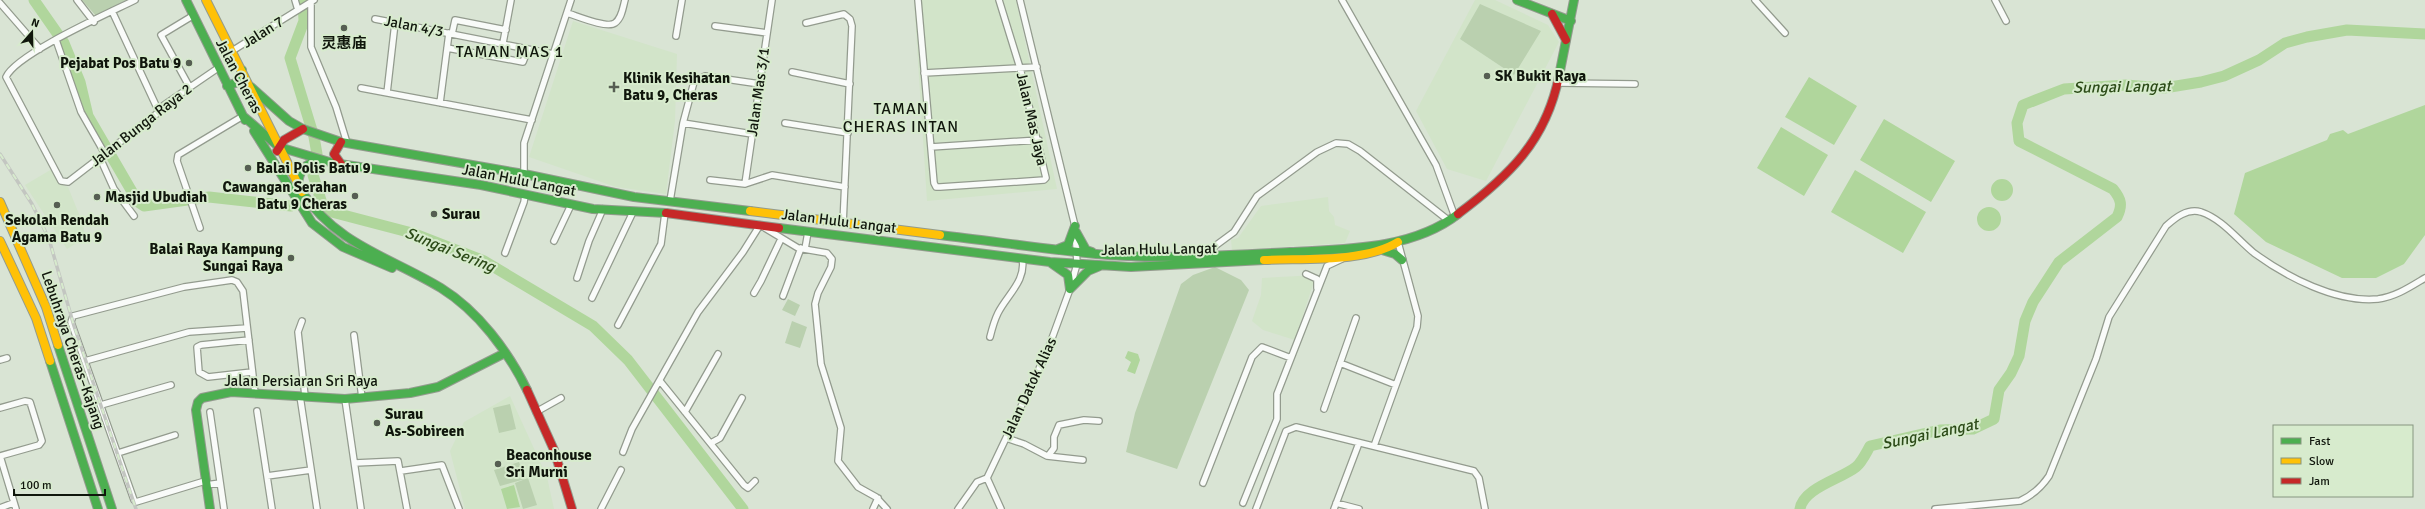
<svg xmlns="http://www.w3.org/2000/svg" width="2425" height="509" font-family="Signika,'Noto Sans SC',sans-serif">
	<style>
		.built { fill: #d2e4c9 }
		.green { fill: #bad0af }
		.water { fill: #b0d69c }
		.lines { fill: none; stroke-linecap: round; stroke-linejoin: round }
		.river { stroke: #b0d69c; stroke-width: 11 }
		.street-casing { stroke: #939b8e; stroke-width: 8 }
		.fast-casing { stroke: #939b8e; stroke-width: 10 }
		.slow-casing { stroke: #939b8e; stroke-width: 10 }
		.jam-casing { stroke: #939b8e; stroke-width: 10 }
		.street { stroke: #f9fbf9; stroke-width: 5.5 }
		.fast { stroke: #4caf50; stroke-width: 8 }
		.slow { stroke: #ffc107; stroke-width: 8 }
		.jam { stroke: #c62828; stroke-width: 8 }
		.rail-casing { stroke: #c3c6c1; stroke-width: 3.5 }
		.rail { stroke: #d7ebcd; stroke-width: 2; stroke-dasharray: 6; stroke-linecap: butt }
		.poi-dot { fill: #565e52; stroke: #d7ebcd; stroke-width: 1.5 }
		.labels { text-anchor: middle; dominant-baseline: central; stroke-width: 4; stroke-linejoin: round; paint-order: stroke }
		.street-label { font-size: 15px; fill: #10160c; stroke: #d7ebcd }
		.poi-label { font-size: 15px; font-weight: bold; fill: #10160c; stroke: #d7ebcd; text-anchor: start }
		.neighbourhood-label { font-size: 16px; letter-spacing: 1px; fill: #10160c; stroke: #d7ebcd }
		.water-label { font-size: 16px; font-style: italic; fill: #2c4b18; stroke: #d7ebcd }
	</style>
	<rect width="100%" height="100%" fill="#d9e4d4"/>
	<path class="built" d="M914 0H1016L1057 189 927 201Z
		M1475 0H1495L1548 25 1559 42 1486 181 1447 169 1416 111Z
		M573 21 677 54 675 121 666 194 616 187 529 157Z
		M52 169 62 185 68 187 83 224 85 238 67 249 25 185Z
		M1328 197 1329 211 1334 217 1335 225 1350 231 1345 243 1232 250 1231 240 1238 238 1261 206Z
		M1316 275 1295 340 1263 330 1252 321 1261 295 1262 278Z
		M510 396 547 477 554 509H465L450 451 464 422Z"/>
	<path class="green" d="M82 0H126L96 16Z
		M1480 4 1541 31 1514 75 1460 39Z
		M1215 267 1241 280 1249 290 1177 469 1126 452 1135 413 1181 284 1193 275Z
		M788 299 800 305 795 316 782 310Z
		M792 321 807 327 800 348 785 343Z
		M510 404 516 429 499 433 493 408Z
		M519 462 525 479 500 486 494 470Z
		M528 478 537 505 523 509 515 483Z"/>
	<path class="water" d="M1809 77 1857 106 1834 145 1785 117Z
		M2425 105V235L2404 264 2376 278H2342L2266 242 2234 214 2245 173 2327 140 2330 134 2343 130 2348 134Z
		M1884 119 1955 161 1931 202 1860 160Z
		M1781 127 1828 155 1804 196 1757 168Z
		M1855 170 1926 212 1903 253 1831 212Z
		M1991 190a11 11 0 1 1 22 0a11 11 0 1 1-22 0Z
		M1977 219a12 12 0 1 1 24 0a12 12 0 1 1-24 0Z
		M1128 351 1138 354 1140 360 1135 374 1127 371 1131 362 1125 358Z
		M514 485 520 507 507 509 501 489Z"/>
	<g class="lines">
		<path class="river" d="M34 0 64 43 80 82 88 116 138 202 144 206 209 197 291 206
			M303 0 304 21 290 58 314 137 317 154 313 175 324 210 412 233 484 261 593 326 628 360 743 509
			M1800 509C1803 488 1841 479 1856 467 1862 462 1866 453 1870 446L1940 430 1973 429 1994 419 1999 390 2011 373 2019 356 2025 321 2033 302 2059 262 2117 217C2123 205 2121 199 2113 189L2019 141 2017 123 2023 105 2064 89 2126 85 2164 88 2201 82 2224 76 2259 60 2285 43 2307 37 2347 30 2425 34"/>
		<defs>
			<path id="street" d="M77 0 94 22
				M135 0C109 13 16 54 6 77L61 181 68 182 159 112 164 105 218 68
				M295 0 298 10
				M918 0 934 183 936 187H940L1044 180 1046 178 1020 68 999 0
				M1342 0 1436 165 1455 217
				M1755 0 1785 33
				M1995 0 2006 21
				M0 3 40 49
				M311 3V47L336 107 347 143
				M112 11 159 112
				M567 13C577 16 607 29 615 23 622 18 623 7 625 0
				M375 19 553 54
				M806 23 844 14 850 19 852 26 843 224
				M715 26 767 33
				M452 34 455 20 506 30
				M676 36 682 0
				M56 40 81 112 105 154
				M503 43 511 0
				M447 48 523 62 528 49
				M232 51 314 0
				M792 72 850 84
				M924 73 1037 67
				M1559 83 1635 84
				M189 86 161 35 194 15
				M361 88 532 120
				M387 93 395 23
				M440 103 449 33
				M683 123 752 134
				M785 123 848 133
				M931 147 1039 140
				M100 158 114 189 134 216
				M524 174V143L571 0
				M710 180 745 184 772 175 845 187
				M745 184 772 0
				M670 201 683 123 694 82 705 76 760 84
				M200 228 177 161 178 155 243 116
				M554 241 571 205
				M805 249 808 232
				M505 253 524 202 525 195
				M1209 256 1215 246 1234 232 1257 196 1317 152 1336 143 1348 144 1360 151 1448 220
				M1306 274 1317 279V288
				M577 278 589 241 603 209
				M754 293 761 281 781 239
				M783 296 801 248
				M592 298 633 212
				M302 321 298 332 305 396
				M618 325 661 244 665 213
				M354 335 362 398
				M990 337C992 329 994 321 998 313 1007 295 1027 280 1022 258
				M249 340 201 345 197 347 199 372 208 377 252 372
				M0 360 7 358
				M85 361 189 332 247 328
				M1340 363 1396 385
				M660 381 744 485 748 488 755 481
				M300 396 317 509
				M345 399 361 509
				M101 405 171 385
				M0 408 25 401 30 402 42 441 39 445 0 456 16 509
				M1324 409 1356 318
				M257 411 272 509
				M210 412 224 509
				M536 412 561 398
				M685 412 718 354
				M1006 438 1024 444 1047 456 1083 460
				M711 443 720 438 742 398
				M1374 446 1417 327 1418 316 1398 242
				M623 452 632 429 698 312 743 252 760 225 798 248 827 253 832 259 831 267 818 293 815 304 821 364 841 428 838 461 858 487 876 497 887 509
				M118 453 175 435
				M1048 456 1054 448V437L1059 425 1084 420 1099 421
				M355 463 398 461 407 509
				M401 471 442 465 459 509
				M267 476 311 470
				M205 481 136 502 134 500 71 322 73 316 184 287 232 280 237 282 243 291 255 393
				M1203 483 1252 357 1262 347 1291 358
				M206 485 220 483
				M1243 503 1277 419V394L1327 266 1342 259
				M1336 503 1359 509
				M0 508 13 503
				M601 509 621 470
				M873 509 878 498
				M958 509 977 482 987 478
				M1001 509 987 478 1047 352 1070 289 1077 264 1075 226 1020 0
				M1256 509 1286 431 1296 427 1474 471 1479 478 1485 509
				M1334 509 1359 443
				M1935 509 2020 501C2033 495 2041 488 2049 476L2096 359 2109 317 2166 226C2175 218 2187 208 2201 212 2222 219 2237 239 2254 253 2287 277 2336 303 2378 299 2395 297 2410 287 2425 278"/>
			<path id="fast" d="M186 0 245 120
				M1517 0 1571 21
				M1559 76 1574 0
				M227 86 238 82 242 70
				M251 87 289 121 303 129 341 142 524 174 634 197 750 211
				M243 116 279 147 333 163 481 185 593 209 666 213
				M254 131 312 223 343 247 392 268
				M298 185C299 170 305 163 320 161
				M302 192C337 245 390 257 441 288 478 311 508 351 527 390
				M779 228 1050 262 1131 267 1264 260
				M1076 232 1086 250 1092 252
				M940 235C992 241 1044 249 1096 254 1160 260 1226 255 1290 252 1345 249 1412 250 1458 214
				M1058 249 1068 245 1075 226
				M1382 250 1395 254 1402 260
				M1051 263 1068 275 1070 289
				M1070 289 1088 271 1100 266
				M58 345 112 509
				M50 361 98 509
				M210 509 196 410 198 402 202 398 231 392 345 399 410 393 438 387 505 353"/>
			<path id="slow" d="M206 0 302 192
				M0 202 46 307 58 345
				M750 211 940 235
				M0 241 36 318 50 361
				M1264 260C1304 258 1364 263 1398 242"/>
			<path id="jam" d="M1552 14 1566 40
				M341 142 334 154 341 164
				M277 151 284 140 303 129
				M666 213 779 228
				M1458 214C1509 176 1546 141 1559 76
				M527 390 554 450 572 509"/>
		</defs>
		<use href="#street" class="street-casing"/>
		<use href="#fast" class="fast-casing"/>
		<use href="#slow" class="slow-casing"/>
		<use href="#jam" class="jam-casing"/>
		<use href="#street" class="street"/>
		<use href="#fast" class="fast"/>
		<use href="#slow" class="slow"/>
		<use href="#jam" class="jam"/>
		<defs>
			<path id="rail" d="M0 154 32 204 49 239 74 326 136 509"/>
		</defs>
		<use href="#rail" class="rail-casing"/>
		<use href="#rail" class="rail"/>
	</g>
	<g class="poi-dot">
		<circle cx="344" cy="28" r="4"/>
		<circle cx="189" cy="63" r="4"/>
		<circle cx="1487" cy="76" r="4"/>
		<path d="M612 81h4v4h4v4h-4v4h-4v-4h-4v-4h4z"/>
		<circle cx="248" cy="168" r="4"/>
		<circle cx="355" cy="196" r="4"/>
		<circle cx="97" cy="197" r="4"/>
		<circle cx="57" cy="205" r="4"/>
		<circle cx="434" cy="214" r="4"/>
		<circle cx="291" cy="258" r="4"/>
		<circle cx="377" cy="423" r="4"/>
		<circle cx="498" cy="464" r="4"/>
	</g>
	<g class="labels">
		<g class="street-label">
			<text transform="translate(414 26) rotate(11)">Jalan 4/3</text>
			<text transform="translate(263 32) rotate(-32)">Jalan 7</text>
			<text transform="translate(239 76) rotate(62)">Jalan Cheras</text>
			<text transform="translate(758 92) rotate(-82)">Jalan Mas 3/1</text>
			<text transform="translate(1032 119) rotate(77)">Jalan Mas Jaya</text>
			<text transform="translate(141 125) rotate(-38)">Jalan Bunga Raya 2</text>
			<text transform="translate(519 180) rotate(11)">Jalan Hulu Langat</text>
			<text transform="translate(839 221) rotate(7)">Jalan Hulu Langat</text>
			<text transform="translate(1159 249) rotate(-1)">Jalan Hulu Langat</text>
			<text transform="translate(73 350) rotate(71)">Lebuhraya Cheras–Kajang</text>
			<text x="301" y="381">Jalan Persiaran Sri Raya</text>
			<text transform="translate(1029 388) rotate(-65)">Jalan Datok Alias</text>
		</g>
		<g class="poi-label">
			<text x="344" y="43" text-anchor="middle">灵惠庙</text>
			<text x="181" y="63" text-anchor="end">Pejabat Pos Batu 9</text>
			<text x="1495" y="76">SK Bukit Raya</text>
			<text x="623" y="78">Klinik Kesihatan<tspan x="623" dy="17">Batu 9, Cheras</tspan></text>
			<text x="256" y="168">Balai Polis Batu 9</text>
			<text x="347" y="187" text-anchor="end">Cawangan Serahan<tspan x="347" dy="17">Batu 9 Cheras</tspan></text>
			<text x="105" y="197">Masjid Ubudiah</text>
			<text x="442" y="214">Surau</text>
			<text x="57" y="220" text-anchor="middle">Sekolah Rendah<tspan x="57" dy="17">Agama Batu 9</tspan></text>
			<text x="283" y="249" text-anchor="end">Balai Raya Kampung<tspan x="283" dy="17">Sungai Raya</tspan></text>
			<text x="385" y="414">Surau<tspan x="385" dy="17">As-Sobireen</tspan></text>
			<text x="506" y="455">Beaconhouse<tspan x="506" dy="17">Sri Murni</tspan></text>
		</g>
		<g class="neighbourhood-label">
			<text x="510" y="52">TAMAN MAS 1</text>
			<text x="901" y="109">TAMAN<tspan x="901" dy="18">CHERAS INTAN</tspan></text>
		</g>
		<g class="water-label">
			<text transform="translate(2122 87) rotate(-1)">Sungai Langat</text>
			<text transform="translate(450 250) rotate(22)">Sungai Sering</text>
			<text transform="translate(1930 434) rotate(-12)">Sungai Langat</text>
		</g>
	</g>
	<rect x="2273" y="425" width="140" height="72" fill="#d7ebcd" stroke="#879680"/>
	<rect x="2281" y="438" width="20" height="6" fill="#4caf50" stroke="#879680"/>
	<text x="2309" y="445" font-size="12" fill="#10160c">Fast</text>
	<rect x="2281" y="458" width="20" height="6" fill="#ffc107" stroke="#879680"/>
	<text x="2309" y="465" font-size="12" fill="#10160c">Slow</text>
	<rect x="2281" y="478" width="20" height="6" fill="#c62828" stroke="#879680"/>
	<text x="2309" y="485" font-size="12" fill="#10160c">Jam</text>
	<g transform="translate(32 32) rotate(20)" stroke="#d7ebcd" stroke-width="3" paint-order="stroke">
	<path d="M0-3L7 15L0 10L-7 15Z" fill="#10160c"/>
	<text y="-6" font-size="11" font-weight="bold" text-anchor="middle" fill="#10160c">N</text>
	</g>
	<path d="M14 489v6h91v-6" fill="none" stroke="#10160c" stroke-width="2"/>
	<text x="20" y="489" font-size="12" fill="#10160c" stroke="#d7ebcd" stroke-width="3" paint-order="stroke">100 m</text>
</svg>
